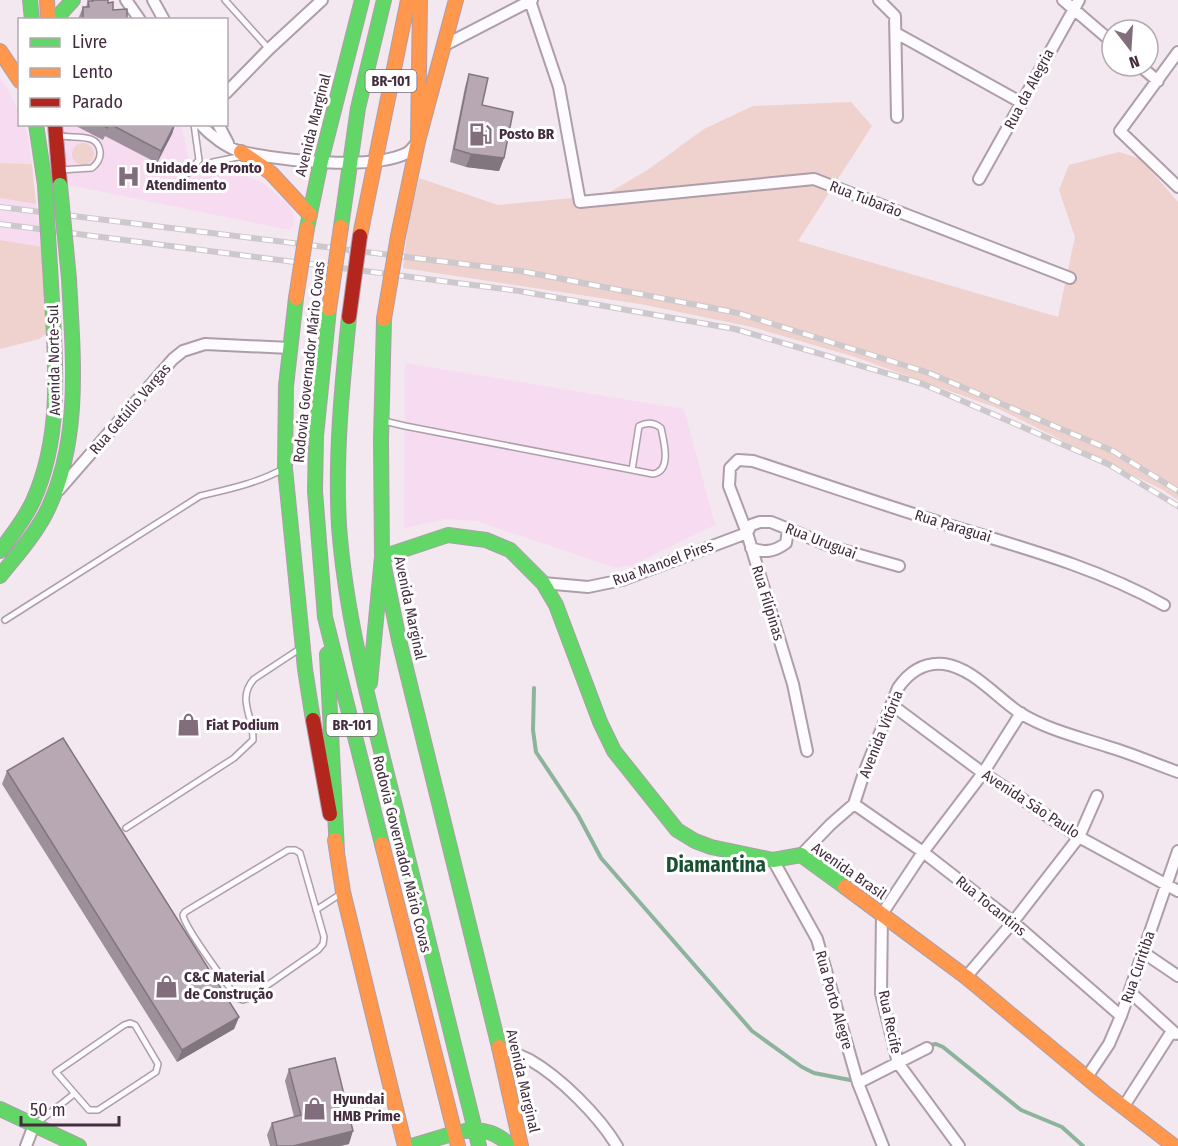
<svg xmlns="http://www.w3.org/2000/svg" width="1178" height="1146" font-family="'Fira Sans Condensed',sans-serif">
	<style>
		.built { fill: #f7dcf1 }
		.green { fill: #efd1ce }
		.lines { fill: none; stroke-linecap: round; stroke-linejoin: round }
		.stream { stroke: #8cb39b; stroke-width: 4 }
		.lane-casing { stroke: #ad9eaa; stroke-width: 8 }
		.street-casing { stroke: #ad9eaa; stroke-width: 14 }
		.fast-casing { stroke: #ad9eaa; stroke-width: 16 }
		.slow-casing { stroke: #ad9eaa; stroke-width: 16 }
		.jam-casing { stroke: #ad9eaa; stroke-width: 16 }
		.lane { stroke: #fdfbfd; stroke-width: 5 }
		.street { stroke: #fdfbfd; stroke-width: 10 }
		.fast { stroke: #63d668; stroke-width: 14 }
		.slow { stroke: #ff974d; stroke-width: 14 }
		.jam { stroke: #b3261e; stroke-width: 14 }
		.rail-casing { stroke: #ccc8cb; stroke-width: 6 }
		.rail { stroke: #fff; stroke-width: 4; stroke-dasharray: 11; stroke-linecap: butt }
		.fast-bridge-casing { stroke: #ad9eaa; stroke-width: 16; stroke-linecap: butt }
		.slow-bridge-casing { stroke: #ad9eaa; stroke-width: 16; stroke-linecap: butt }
		.jam-bridge-casing { stroke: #ad9eaa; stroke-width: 16; stroke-linecap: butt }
		.fast-bridge { stroke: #63d668; stroke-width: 14 }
		.slow-bridge { stroke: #ff974d; stroke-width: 14 }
		.jam-bridge { stroke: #b3261e; stroke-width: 14 }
		.wall { fill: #9e909b }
		.shaded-wall { fill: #81767e }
		.building { fill: #b8a8b4; stroke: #81767e; stroke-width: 1.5 }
		.labels { text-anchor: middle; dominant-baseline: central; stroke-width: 6; stroke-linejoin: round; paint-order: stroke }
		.shield { fill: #fff; stroke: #7b6b78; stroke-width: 1.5 }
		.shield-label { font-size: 14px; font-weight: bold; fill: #432c3e }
		.street-label { font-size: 15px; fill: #432c3e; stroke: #fff }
		.poi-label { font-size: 15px; font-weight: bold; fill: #432c3e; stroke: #fff; text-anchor: start }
		.district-label { font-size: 21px; font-weight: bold; fill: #195232; stroke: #fff }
	</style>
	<rect width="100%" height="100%" fill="#f3e7f0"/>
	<path class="built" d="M0 78 9 91 19 112 20 124 24 125 28 136 32 164 0 163Z
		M64 125H181L189 161 185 170 192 178 213 171 231 170 263 183 288 204 293 213 294 225 290 229H285L68 185 65 172Z
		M0 198 36 204 43 247 0 240Z
		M405 363 684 409 715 525 633 565 616 568 477 521 447 519 404 528Z"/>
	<path class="green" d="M851 102 872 126 798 241 1058 317 1075 237 1059 190 1069 165 1119 152 1141 159 1178 202V500L1163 490 997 408 855 357 752 327 640 304 403 268 408 223 419 178 498 205 605 195 649 169 704 129 753 106Z
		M72 154a11 11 0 1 1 22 0a11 11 0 1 1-22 0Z
		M0 163 32 164 36 204 0 198Z
		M0 240 43 247 49 332 39 339 0 349Z"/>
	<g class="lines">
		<path class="stream" d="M534 688 533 730 536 752 578 815 601 858 752 1031 802 1067 814 1073 850 1080
			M926 1046 936 1044 943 1047 1021 1110 1062 1127 1083 1146"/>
		<defs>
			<path id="lane" d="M225 0 269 49
				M58 135C71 140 97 131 100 151 101 159 97 164 92 168L60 170
				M190 170 199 160 194 124
				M188 173 213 162 243 156
				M384 421 405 426 653 474C672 471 664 442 661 428 655 423 647 422 639 426L632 470
				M5 620 200 496C229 489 258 483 283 469
				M126 828 234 758 253 740C254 717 236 699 254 679L301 648
				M288 850H295L300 853 324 937 323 944 318 950 249 998 243 1000 237 998C226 982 185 929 183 915L185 912Z
				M316 910 342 893
				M130 1023 135 1025 158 1064 156 1072 98 1110H89L56 1072 124 1025Z
				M37 1123 74 1094"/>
			<path id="street" d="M126 0 140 20
				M153 0 164 20
				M879 0 895 16 897 117
				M1063 0 1112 42
				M530 1 559 87 580 202 814 179 1070 278
				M896 33 1022 103
				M443 46 532 0
				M1178 52 1120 131 1178 187
				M1140 66 1158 81
				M226 93 269 49 322 0
				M200 124C210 135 228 149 242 152 281 160 371 171 407 153 411 151 413 147 416 144
				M218 124 228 143
				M979 179 1079 0
				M59 490 173 359 183 351 205 344 290 348
				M751 548C765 553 774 552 786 543L788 530
				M543 583 588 587 622 580 747 533 751 525 760 522H771L835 548 899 566
				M892 705 983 773 1079 837 1178 891
				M807 751 793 684 747 533 729 486 730 468 738 460 753 461C817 482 881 504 945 524 1020 547 1096 567 1164 605
				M854 804 923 852 1013 922 1121 1016
				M801 855 831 824 854 804 864 773 898 688C909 672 924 662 944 664 973 668 996 697 1020 713 1048 730 1079 737 1109 747 1133 754 1155 764 1178 772
				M773 860 817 939 858 1083 883 1146
				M1144 953 1178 976
				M966 977 1013 922 1079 837 1097 796
				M1130 992 1176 1034
				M499 1047C509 1051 520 1055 530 1060 560 1077 599 1116 617 1146
				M1087 1077 1109 1044 1121 1016 1178 851
				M858 1083 927 1048
				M1124 1106 1172 1031
				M26 1146 34 1125
				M959 1146 898 1063 881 993 882 914 923 852 983 773 1021 713"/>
			<path id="fast" d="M30 0 32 20
				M59 20 61 13 73 0
				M36 124 45 185
				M341 227 358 108 384 0
				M307 228 321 161 362 0
				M296 298 286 386 285 468 305 669 313 720
				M329 309 316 436 315 491 325 617 382 844
				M349 317C342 387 335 456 339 526 346 621 372 714 395 806 423 920 451 1033 479 1146
				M384 319 381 440 382 557 399 640 499 1047
				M0 551C12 535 25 519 33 501 64 433 55 356 51 283
				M382 557 448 535 486 540 510 550 543 583 556 605 600 722 614 751 677 830 695 841 711 847 773 860 801 855 845 887
				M0 576C16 556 34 536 46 513 82 440 73 358 69 279
				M327 654 337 851
				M370 683 382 557
				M0 1109 79 1146
				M465 1131C484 1128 497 1133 511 1146
				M412 1146 455 1133"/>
			<path id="slow" d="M47 0 48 20
				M0 51 20 81
				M418 141 420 0
				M241 152 271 173 310 215
				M360 236 408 0
				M398 236 418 141 456 0
				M335 840 343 892 405 1146
				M382 844 458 1146
				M845 887 966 977 1104 1092 1174 1146
				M499 1047 521 1146"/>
			<path id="jam" d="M55 124 60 185
				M313 720 330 814"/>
		</defs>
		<use href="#lane" class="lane-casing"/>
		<use href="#street" class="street-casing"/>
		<use href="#fast" class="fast-casing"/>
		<use href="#slow" class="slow-casing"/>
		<use href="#jam" class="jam-casing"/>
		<use href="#lane" class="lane"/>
		<use href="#street" class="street"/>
		<use href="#fast" class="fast"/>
		<use href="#slow" class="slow"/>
		<use href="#jam" class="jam"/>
		<defs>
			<path id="rail" d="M0 207 521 271 738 313 929 373 1113 451 1178 491
				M0 224 519 291 735 329 923 384 1108 464 1178 506"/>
		</defs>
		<use href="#rail" class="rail-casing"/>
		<use href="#rail" class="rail"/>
		<defs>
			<path id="fast-bridge" d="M45 185 51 283
				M60 185 69 279"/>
			<path id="slow-bridge" d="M296 298 307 228
				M329 309 341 227
				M384 319 398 236"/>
			<path id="jam-bridge" d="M349 317 360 236"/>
		</defs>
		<use href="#fast-bridge" class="fast-bridge-casing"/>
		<use href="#slow-bridge" class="slow-bridge-casing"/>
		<use href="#jam-bridge" class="jam-bridge-casing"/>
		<use href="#fast-bridge" class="fast-bridge"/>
		<use href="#slow-bridge" class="slow-bridge"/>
		<use href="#jam-bridge" class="jam-bridge"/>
	</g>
	<path class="wall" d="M91 0H108V3L113 10 127 20 78 19 83 7H86L88 1H91Z
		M469 74 504 158 499 171 466 167 450 162 465 87Z
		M76 124H175L172 134 157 163 105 136 103 140 76 126Z
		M7 771 239 1017 234 1029 177 1062 2 784Z
		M289 1069 349 1144 340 1146H270L267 1135 272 1123 294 1117 285 1081Z"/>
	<path class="shaded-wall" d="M175 124 172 134 157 163 161 151Z
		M471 154 504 158 499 171 466 167Z
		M239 1017 234 1029 177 1062 182 1050Z
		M353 1131 349 1144 340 1146H293Z"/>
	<path class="building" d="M93 0H108V3L113 2V10L127 9V20H83V7H89L88 1H93Z
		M469 74 488 78 482 105 513 112 504 158 471 154 454 149Z
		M101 124H109L107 128Z
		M110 124H175L161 151Z
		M63 738 239 1017 182 1050 7 771Z
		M335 1058 353 1131 293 1146H277L272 1123 301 1115 289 1069Z"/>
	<defs>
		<symbol id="fuel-bare" viewBox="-9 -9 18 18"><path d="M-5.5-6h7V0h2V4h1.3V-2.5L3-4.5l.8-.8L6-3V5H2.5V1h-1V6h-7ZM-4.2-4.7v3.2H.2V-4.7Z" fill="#816d7c" stroke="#fff" stroke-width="2.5" paint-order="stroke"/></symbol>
		<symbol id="hospital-bare" viewBox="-9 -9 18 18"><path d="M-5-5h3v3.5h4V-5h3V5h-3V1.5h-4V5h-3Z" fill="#816d7c" stroke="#fff" stroke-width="2.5" paint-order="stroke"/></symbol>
		<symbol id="shop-bare" viewBox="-9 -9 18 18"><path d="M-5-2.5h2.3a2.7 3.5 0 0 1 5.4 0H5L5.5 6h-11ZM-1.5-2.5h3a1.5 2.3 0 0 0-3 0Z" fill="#816d7c" stroke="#fff" stroke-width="2.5" paint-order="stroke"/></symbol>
	</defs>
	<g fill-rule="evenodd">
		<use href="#fuel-bare" x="464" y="118" width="33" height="33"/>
		<use href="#hospital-bare" x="112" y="160" width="33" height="33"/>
		<use href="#shop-bare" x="172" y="708" width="33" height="33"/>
		<use href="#shop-bare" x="150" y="970" width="33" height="33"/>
		<use href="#shop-bare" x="298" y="1092" width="33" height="33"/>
	</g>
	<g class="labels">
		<g class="shield">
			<rect x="365.5" y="70" width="51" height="22" rx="4.5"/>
			<rect x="326.5" y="714" width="51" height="22" rx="4.5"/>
		</g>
		<g class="shield-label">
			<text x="391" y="81">BR-101</text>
			<text x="352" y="725">BR-101</text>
		</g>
		<g class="street-label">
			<text transform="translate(1029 89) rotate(-62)">Rua da Alegria</text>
			<text transform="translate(313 125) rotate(-76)">Avenida Marginal</text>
			<text transform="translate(866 199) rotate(21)">Rua Tubarão</text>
			<text transform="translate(54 360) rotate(-91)">Avenida Norte-Sul</text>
			<text transform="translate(309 362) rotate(-84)">Rodovia Governador Mário Covas</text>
			<text transform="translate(130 409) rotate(-49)">Rua Getúlio Vargas</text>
			<text transform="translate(953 526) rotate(17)">Rua Paraguai</text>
			<text transform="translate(821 541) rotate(21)">Rua Uruguai</text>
			<text transform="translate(663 563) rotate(-20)">Rua Manoel Pires</text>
			<text transform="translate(768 603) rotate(73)">Rua Filipinas</text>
			<text transform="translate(410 608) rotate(78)">Avenida Marginal</text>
			<text transform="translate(881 734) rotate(-68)">Avenida Vitória</text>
			<text transform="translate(1031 804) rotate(33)">Avenida São Paulo</text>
			<text transform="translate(402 854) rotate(76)">Rodovia Governador Mário Covas</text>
			<text transform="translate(849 871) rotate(35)">Avenida Brasil</text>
			<text transform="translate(991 906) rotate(39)">Rua Tocantins</text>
			<text transform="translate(1138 967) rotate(-71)">Rua Curitiba</text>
			<text transform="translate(834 1000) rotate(74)">Rua Porto Alegre</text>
			<text transform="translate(890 1022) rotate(78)">Rua Recife</text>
			<text transform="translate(523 1081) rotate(77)">Avenida Marginal</text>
		</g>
		<g class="poi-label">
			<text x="499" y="134">Posto BR</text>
			<text x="146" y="168">Unidade de Pronto<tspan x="146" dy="17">Atendimento</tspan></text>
			<text x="206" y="725">Fiat Podium</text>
			<text x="184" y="977">C&amp;C Material<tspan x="184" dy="17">de Construção</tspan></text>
			<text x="333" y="1099">Hyundai<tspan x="333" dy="17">HMB Prime</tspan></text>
		</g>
		<g class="district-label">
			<text x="716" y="865">Diamantina</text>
		</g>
	</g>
	<rect x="18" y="18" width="210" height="108" fill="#ffffff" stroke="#b4abb2" stroke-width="1.5"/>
	<rect x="30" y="38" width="30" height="9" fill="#63d668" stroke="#b4abb2" stroke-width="1.5"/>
	<text x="72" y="48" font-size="18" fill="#432c3e">Livre</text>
	<rect x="30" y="68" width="30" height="9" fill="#ff974d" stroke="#b4abb2" stroke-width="1.5"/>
	<text x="72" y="78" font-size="18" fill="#432c3e">Lento</text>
	<rect x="30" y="98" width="30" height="9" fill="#b3261e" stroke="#b4abb2" stroke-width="1.5"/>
	<text x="72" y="108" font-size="18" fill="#432c3e">Parado</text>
	<g transform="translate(1130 48) rotate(163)"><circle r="28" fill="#ffffff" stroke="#b4abb2" stroke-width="1.5"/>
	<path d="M0-4.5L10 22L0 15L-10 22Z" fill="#816d7c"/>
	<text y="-9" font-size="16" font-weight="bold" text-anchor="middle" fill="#432c3e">N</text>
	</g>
	<path d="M21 1116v9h98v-9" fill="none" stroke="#432c3e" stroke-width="3"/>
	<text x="30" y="1116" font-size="18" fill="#432c3e" stroke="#ffffff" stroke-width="4.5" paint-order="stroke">50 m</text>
</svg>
